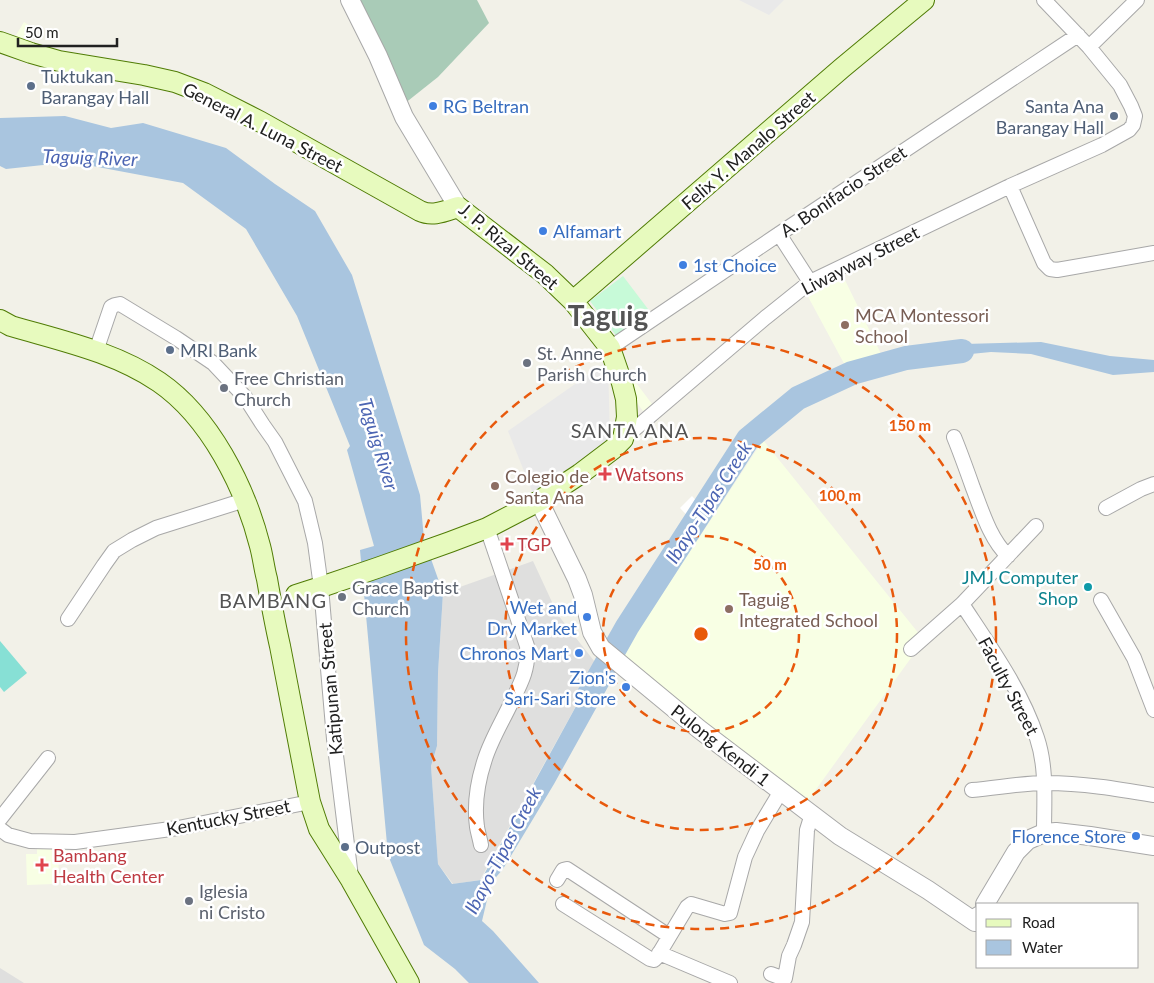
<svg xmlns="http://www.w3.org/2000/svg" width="1154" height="983" font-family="Lato,sans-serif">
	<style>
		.residential { fill: #dfdfde }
		.education { fill: #f8ffe4 }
		.cemetery { fill: #a9cbb7 }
		.park { fill: #c7fad8 }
		.pitch { fill: #87e0d5 }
		.parking { fill: #e9e9e9 }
		.water { fill: #a9c5df }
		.pier { fill: #fff }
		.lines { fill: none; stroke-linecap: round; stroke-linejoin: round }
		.river { stroke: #a9c5df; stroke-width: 24 }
		.minor-casing { stroke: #a8a8a8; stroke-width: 16 }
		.tertiary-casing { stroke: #a8a8a8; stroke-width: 20 }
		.secondary-casing { stroke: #507c05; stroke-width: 22 }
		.minor { stroke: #fff; stroke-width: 14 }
		.tertiary { stroke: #fff; stroke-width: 18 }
		.secondary { stroke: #e7fabe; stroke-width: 20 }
		.ring { fill: none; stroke: #e8590c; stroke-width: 2.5; stroke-dasharray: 9 6 }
		.service-dot { fill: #5c6f8a; stroke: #fff; stroke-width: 2 }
		.shop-dot { fill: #3f7fe0; stroke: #fff; stroke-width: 2 }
		.education-dot { fill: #8d6e63; stroke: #fff; stroke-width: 2 }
		.worship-dot { fill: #6b7280; stroke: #fff; stroke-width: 2 }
		.health-dot { fill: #e0444e; stroke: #fff; stroke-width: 2 }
		.culture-dot { fill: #0f9aa8; stroke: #fff; stroke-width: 2 }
		.labels { text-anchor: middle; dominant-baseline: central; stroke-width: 5; stroke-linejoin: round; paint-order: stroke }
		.service-label { font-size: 18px; fill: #4e5e75; stroke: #fff; text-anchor: start }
		.shop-label { font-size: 18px; fill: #366cbe; stroke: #fff; text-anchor: end }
		.street-label { font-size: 18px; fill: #212121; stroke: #fff }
		.education-label { font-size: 18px; fill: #785e54; stroke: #fff; text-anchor: start }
		.worship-label { font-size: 18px; fill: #5b616d; stroke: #fff; text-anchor: start }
		.health-label { font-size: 18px; fill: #be3a42; stroke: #fff; text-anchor: start }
		.culture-label { font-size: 18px; fill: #0d838f; stroke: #fff; text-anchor: end }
		.water-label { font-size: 19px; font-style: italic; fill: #4c65b3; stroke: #fff }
		.quarter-label { font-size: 20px; letter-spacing: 1px; fill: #545454; stroke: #fff }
		.town-label { font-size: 28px; font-weight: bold; fill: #545454; stroke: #fff }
		.centre { fill: #e8590c; stroke: #fff; stroke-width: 2.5 }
		.ring-label { font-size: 15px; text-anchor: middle; font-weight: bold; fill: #e8590c; stroke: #fff; stroke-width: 5; stroke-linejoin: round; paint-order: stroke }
	</style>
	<rect width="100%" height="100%" fill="#f2f1e8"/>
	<path class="residential" d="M533 561 558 615 598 666 480 880 453 884 438 864 431 766 437 746 438 673 443 593Z
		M0 968 24 983H0Z"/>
	<path class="education" d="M24 22 30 26 21 41 15 37Z
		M842 274 883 358 847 369 805 291Z
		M631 376 652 404 643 411 632 396Z
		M763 440 924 640 804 806 623 654Z
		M37 843H67V853L58 854 59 876H53L54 884 27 885 26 854H37Z"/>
	<path class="cemetery" d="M353 0H477L489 23 438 77 404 104Z"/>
	<path class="park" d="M623 276 651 313 618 338 590 301Z"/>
	<path class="pitch" d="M0 641 27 673 4 692 0 687Z"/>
	<path class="parking" d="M739 0H784L769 15Z
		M608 361 610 440 534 496 508 431Z"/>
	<path class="water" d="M65 116 111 128 143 123 226 148 275 184 315 211 352 275 420 495 424 539 443 593 438 673 437 746 431 766 438 864 452 884 481 880 598 666 614 676 554 784 503 869 491 883 482 921 493 931 539 983H469L455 969 424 945 388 855 360 550 374 546 347 450 350 446 297 316 246 229 183 183 71 162 6 169 0 166V118Z
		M1041 342 1110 356 1154 360V372L1113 375 1031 354 991 352 930 358 929 345Z"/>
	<path class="pier" d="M692 496 709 515 697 526 680 508Z"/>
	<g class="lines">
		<path class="river" d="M587 698 627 627 748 439 798 398 852 373 906 358 962 351"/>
		<defs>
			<path id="minor" d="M1089 47 1137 0
				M1010 186 1044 263 1050 269 1057 270 1154 253
				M779 234 810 282
				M610 348 779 234 1078 35
				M96 351 111 307 115 305 120 304 176 338 213 363 245 397 263 425 275 442 305 501 315 543 321 587 334 739 351 877
				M954 437C961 454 967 471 973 488 982 511 990 539 1008 556
				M623 439 765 318 810 282 1010 186 1102 145 1129 130 1133 125 1135 116 1131 106 1120 85 1089 47 1044 0
				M1106 508 1141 489 1154 484
				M1101 600 1134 658 1154 710
				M962 604C989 645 1022 691 1037 738 1047 768 1044 801 1044 833
				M68 619 104 565 114 551 132 540 156 528 245 500
				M911 649 962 604 1036 526
				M972 790C997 788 1022 783 1046 783 1082 783 1118 789 1154 795
				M0 819 48 758
				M0 829 8 835 30 841 75 842 178 828 310 802
				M481 845C480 839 478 833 477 827 474 805 478 780 485 759 491 740 502 722 511 703 521 683 529 669 527 646L487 528
				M557 880 563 870 567 869 669 936
				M563 904 650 959 654 960 657 957 687 907 691 904 725 914 730 913 745 857 757 831 781 791
				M659 953 730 983
				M771 974 782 978H785L789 956 794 945 802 922 807 830 812 814"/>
			<path id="tertiary" d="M350 0 378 56 404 117 458 207
				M539 501 577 579 583 595 592 632 601 648 699 729 840 836 928 890 975 922 978 916
				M985 904 1016 852 1028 840 1044 833 1056 832 1090 836 1154 846"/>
			<path id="secondary" d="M0 42 31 53 59 61 144 75 175 82 204 93 261 122 420 211C433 217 445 211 458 207L545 274 573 301 610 348 622 383 626 399 627 417 623 439 613 449 580 474 539 501 487 528 450 542 377 568 321 587 296 595
				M573 301 842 68 924 0
				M0 320 11 326C62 341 115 352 159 382 210 417 245 487 260 546 263 557 264 568 267 579 271 602 275 624 280 646 290 698 300 750 310 802L319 829 351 880 409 983"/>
		</defs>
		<use href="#minor" class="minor-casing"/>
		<use href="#tertiary" class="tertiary-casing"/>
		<use href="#secondary" class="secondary-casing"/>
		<use href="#minor" class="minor"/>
		<use href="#tertiary" class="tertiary"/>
		<use href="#secondary" class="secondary"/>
	</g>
	<g class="ring">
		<circle cx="701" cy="634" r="98"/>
		<circle cx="701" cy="634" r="196"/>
		<circle cx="701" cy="634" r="295"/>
	</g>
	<g class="service-dot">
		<circle cx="31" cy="86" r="5"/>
		<circle cx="1114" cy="116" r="5"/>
		<circle cx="170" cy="350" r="5"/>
		<circle cx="345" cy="847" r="5"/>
	</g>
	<g class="shop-dot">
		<circle cx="433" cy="106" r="5"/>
		<circle cx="543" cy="231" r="5"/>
		<circle cx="683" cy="265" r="5"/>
		<circle cx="587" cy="617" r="5"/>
		<circle cx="579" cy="653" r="5"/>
		<circle cx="626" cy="687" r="5"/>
		<circle cx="1136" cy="836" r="5"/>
	</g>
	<g class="education-dot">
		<circle cx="845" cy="325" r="5"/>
		<circle cx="495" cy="486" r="5"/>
		<circle cx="729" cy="609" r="5"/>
	</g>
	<g class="worship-dot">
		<circle cx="527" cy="363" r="5"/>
		<circle cx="224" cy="388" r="5"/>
		<circle cx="342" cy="597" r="5"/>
		<circle cx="189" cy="901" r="5"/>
	</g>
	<g class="health-dot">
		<path d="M602.5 466.5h5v5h5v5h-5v5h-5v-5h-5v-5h5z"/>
		<path d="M504.5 536.5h5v5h5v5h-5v5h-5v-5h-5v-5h5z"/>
		<path d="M39.5 857.5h5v5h5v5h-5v5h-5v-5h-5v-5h5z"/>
	</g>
	<circle class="culture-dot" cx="1088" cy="587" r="5"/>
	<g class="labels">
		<g class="service-label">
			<text x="41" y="76">Tuktukan<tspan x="41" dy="21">Barangay Hall</tspan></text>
			<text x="1104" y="106" text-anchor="end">Santa Ana<tspan x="1104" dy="21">Barangay Hall</tspan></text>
			<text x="180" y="350">MRI Bank</text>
			<text x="355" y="847">Outpost</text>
		</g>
		<g class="shop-label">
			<text x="443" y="106" text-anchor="start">RG Beltran</text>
			<text x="553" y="231" text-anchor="start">Alfamart</text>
			<text x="693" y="265" text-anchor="start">1st Choice</text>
			<text x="577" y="607">Wet and<tspan x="577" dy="21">Dry Market</tspan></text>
			<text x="569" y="653">Chronos Mart</text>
			<text x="616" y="677">Zion's<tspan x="616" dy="21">Sari-Sari Store</tspan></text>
			<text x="1126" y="836">Florence Store</text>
		</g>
		<g class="street-label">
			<text transform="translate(263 127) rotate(27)">General A. Luna Street</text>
			<text transform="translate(748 150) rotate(-41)">Felix Y. Manalo Street</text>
			<text transform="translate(843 191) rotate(-34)">A. Bonifacio Street</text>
			<text transform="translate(509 246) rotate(40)">J. P. Rizal Street</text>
			<text transform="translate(860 260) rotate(-27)">Liwayway Street</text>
			<text transform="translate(1009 686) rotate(62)">Faculty Street</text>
			<text transform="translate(330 689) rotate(-95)">Katipunan Street</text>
			<text transform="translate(721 745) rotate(38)">Pulong Kendi 1</text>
			<text transform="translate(228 817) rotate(-11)">Kentucky Street</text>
		</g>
		<g class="education-label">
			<text x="855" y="315">MCA Montessori<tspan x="855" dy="21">School</tspan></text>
			<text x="505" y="476">Colegio de<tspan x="505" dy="21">Santa Ana</tspan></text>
			<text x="739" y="599">Taguig<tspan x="739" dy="21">Integrated School</tspan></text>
		</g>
		<g class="worship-label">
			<text x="537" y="353">St. Anne<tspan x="537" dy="21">Parish Church</tspan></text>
			<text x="234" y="378">Free Christian<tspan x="234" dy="21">Church</tspan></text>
			<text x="352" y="587">Grace Baptist<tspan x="352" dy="21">Church</tspan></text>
			<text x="199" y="891">Iglesia<tspan x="199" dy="21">ni Cristo</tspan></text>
		</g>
		<g class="health-label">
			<text x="615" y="474">Watsons</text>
			<text x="517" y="544">TGP</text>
			<text x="53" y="855">Bambang<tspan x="53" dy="21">Health Center</tspan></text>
		</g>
		<g class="culture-label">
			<text x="1078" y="577">JMJ Computer<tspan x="1078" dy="21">Shop</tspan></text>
		</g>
		<g class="water-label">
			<text transform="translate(90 157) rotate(2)">Taguig River</text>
			<text transform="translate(379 444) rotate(73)">Taguig River</text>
			<text transform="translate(708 502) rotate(-57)">Ibayo-Tipas Creek</text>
			<text transform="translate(502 850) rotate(-62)">Ibayo-Tipas Creek</text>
		</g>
		<g class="quarter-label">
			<text x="630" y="430">SANTA ANA</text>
			<text x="273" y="600">BAMBANG</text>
		</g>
		<g class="town-label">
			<text x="608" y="315">Taguig</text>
		</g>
	</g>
	<circle cx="701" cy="634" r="8" class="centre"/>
	<g class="ring-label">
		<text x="910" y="431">150 m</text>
		<text x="840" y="501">100 m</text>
		<text x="770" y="570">50 m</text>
	</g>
	<rect x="976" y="903" width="162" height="65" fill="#ffffff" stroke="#a6a6a6"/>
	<rect x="986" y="919" width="25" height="8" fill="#e7fabe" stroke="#a6a6a6"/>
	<text x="1022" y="928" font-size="15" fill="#212121">Road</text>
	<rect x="986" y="940" width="25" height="15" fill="#a9c5df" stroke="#a6a6a6"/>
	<text x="1022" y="953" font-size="15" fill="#212121">Water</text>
	<path d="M18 38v8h99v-8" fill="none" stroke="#212121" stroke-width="2.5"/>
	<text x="25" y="38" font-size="15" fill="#212121" stroke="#ffffff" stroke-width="4" paint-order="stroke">50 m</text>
</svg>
